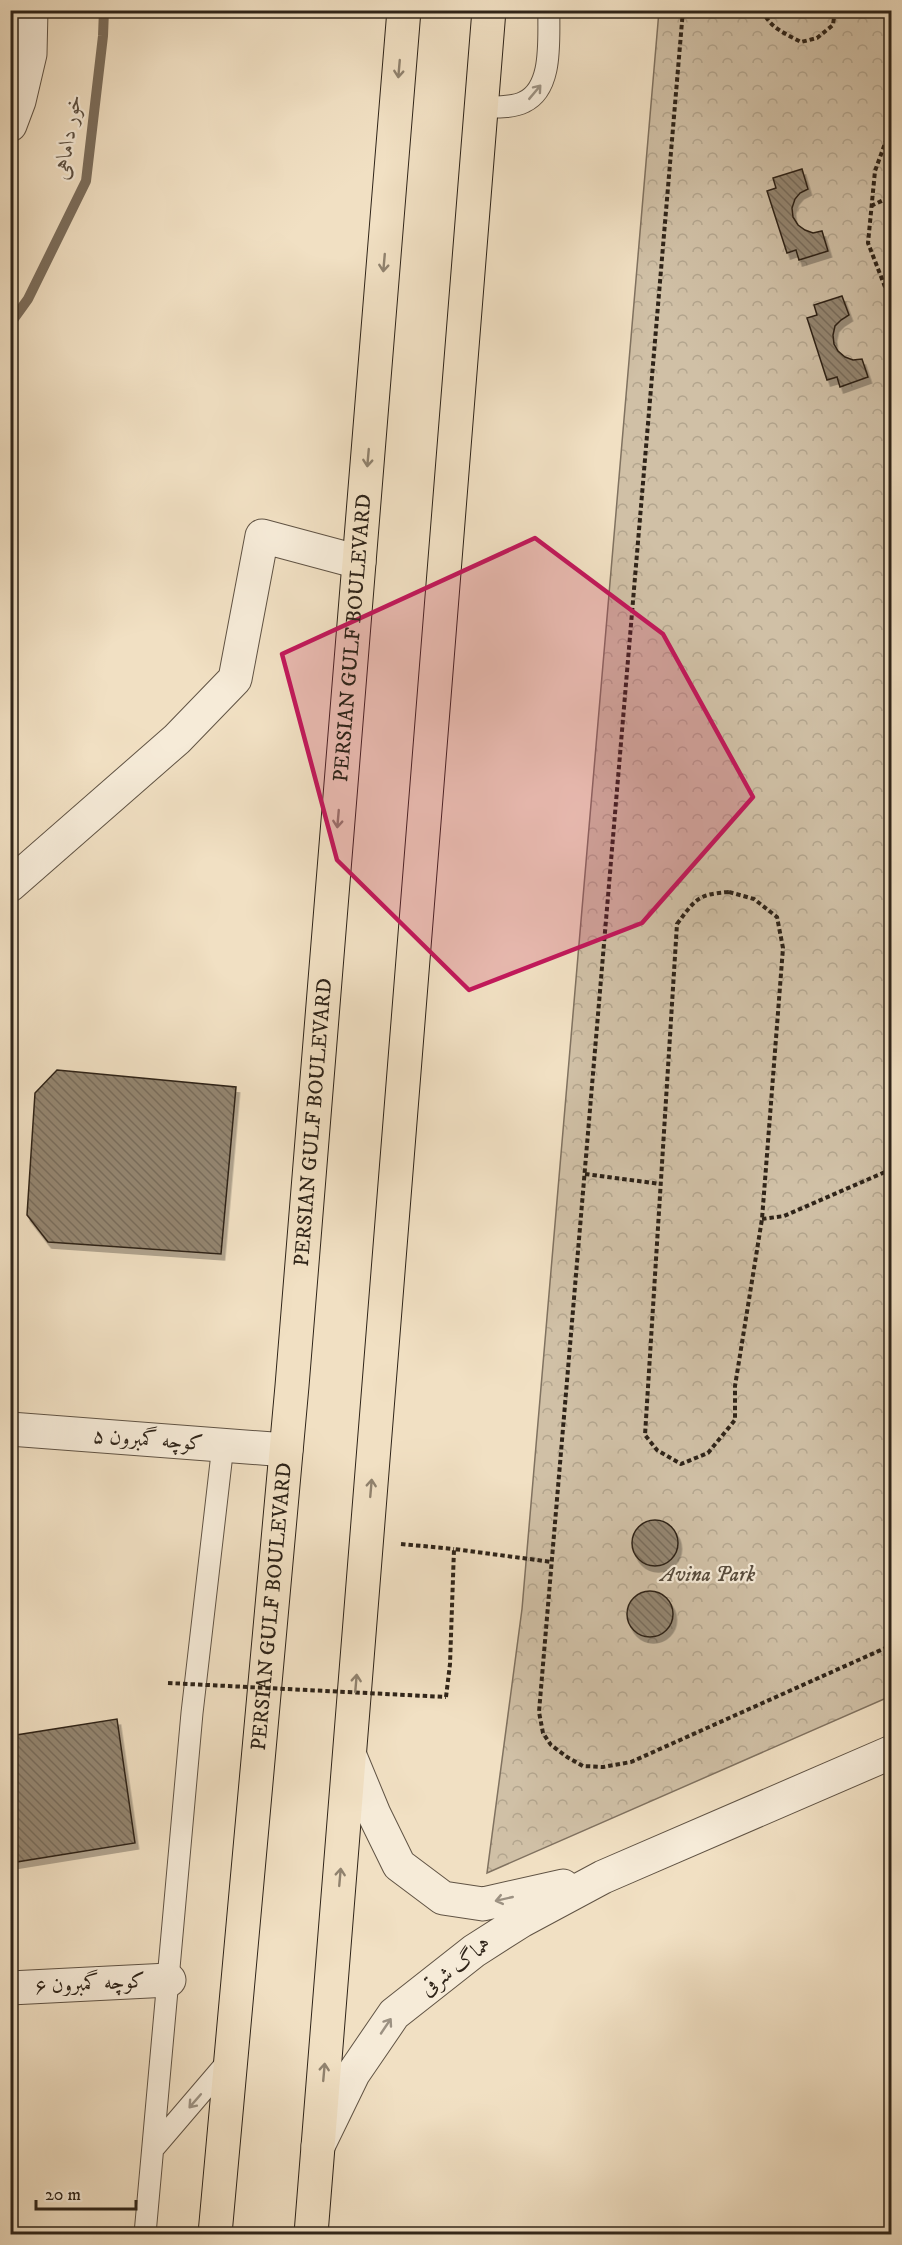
<svg xmlns="http://www.w3.org/2000/svg" width="902" height="2245" font-family="'IM FELL DW Pica',Amiri,serif">
	<style>
		.forest { fill: url(#forest-crowns); stroke: #807260; stroke-width: 1.5 }
		.lines { fill: none; stroke-linecap: round; stroke-linejoin: round }
		.stream { stroke: #7c6e5c; stroke-width: 10 }
		.building { fill: url(#building-back-hatch); stroke: #2f2419; stroke-width: 1.5; filter: url(#shadow) }
		.lane-casing { stroke: #605344; stroke-width: 23 }
		.street-casing { stroke: #605344; stroke-width: 35 }
		.primary-casing { stroke: #2f2419; stroke-width: 35 }
		.path { stroke: #2f2419; stroke-width: 4; stroke-dasharray: 4.5 3; stroke-linecap: butt }
		.lane { stroke: #f6ebd8; stroke-width: 21 }
		.street { stroke: #f6ebd8; stroke-width: 33 }
		.primary { stroke: #f1e0c3; stroke-width: 33 }
		.path-bridge { stroke: #2f2419; stroke-width: 4; stroke-dasharray: 4.5 3; stroke-linecap: butt }
		.oneway { stroke: #90826e }
		.oneway2 { stroke: #9c9182 }
		.marked { fill: #c2185b; fill-opacity: 0.2; stroke: #c2185b; stroke-width: 4.5; stroke-linejoin: round }
		.labels { text-anchor: middle; dominant-baseline: central; stroke-width: 4.5; stroke-linejoin: round; paint-order: stroke }
		.street-label { font-size: 21px; fill: #2f2419; stroke: #f6ebd8 }
		.park-label { font-size: 21px; font-style: italic; fill: #574b3c; stroke: #f6ebd8 }
		.water-label { font-size: 22px; font-style: italic; fill: #5c4f40; stroke: #f6ebd8 }
	</style>
	<defs>
		<pattern id="forest-crowns" width="20" height="18" patternUnits="userSpaceOnUse" patternTransform="scale(1.5)"><rect width="20" height="18" fill="#d0c0a6"/><path d="M2 6a3 3 0 1 1 6 0M12 15a3 3 0 1 1 6 0" fill="none" stroke="#b3a58e"/></pattern>
		<pattern id="building-back-hatch" width="6" height="6" patternUnits="userSpaceOnUse" patternTransform="scale(1.5)"><rect width="6" height="6" fill="#948671"/><path d="M-1 5l2 2M0 0l6 6M5-1l2 2" fill="none" stroke="#796d5c"/></pattern>
		<filter id="shadow"><feDropShadow dx="3.5" dy="6" stdDeviation="0" flood-color="#0004"/></filter>
	</defs>
	<rect width="100%" height="100%" fill="#f1e0c3"/>
	<filter id="stains"><feTurbulence type="fractalNoise" baseFrequency=".00333" numOctaves="4"/><feColorMatrix values="0 0 0 0 .2 0 0 0 0 .09 0 0 0 0 .02 0 0 0 .5 -.17"/></filter>
	<radialGradient id="worn" r=".72"><stop offset=".6" stop-color="#630" stop-opacity="0"/><stop offset="1" stop-color="#630" stop-opacity=".3"/></radialGradient>
	<path class="forest" d="M659 11H891V1696L487 1873 522 1609Z"/>
	<g class="lines">
		<path class="stream" d="M10 324 28 299 86 181 103 36 104 10"/>
	</g>
	<path class="building" d="M802 169 808 189 800 193 795 199 792 208 793 217 798 225 805 230 813 233 822 231 828 251 799 260 796 250 787 253 767 191 776 188 773 178Z
		M842 296 849 315 841 320 835 326 833 335 834 344 838 351 845 357 853 360 862 359 868 377 840 387 837 377 827 380 807 318 817 315 814 305Z
		M57 1070 236 1087 221 1254 48 1242 27 1215 35 1093Z
		M632 1543a23 23 0 1 1 46 0a23 23 0 1 1-46 0Z
		M627 1614a23 23 0 1 1 46 0a23 23 0 1 1-46 0Z
		M117 1719 135 1843 10 1863V1736Z"/>
	<g class="lines">
		<defs>
			<path id="lane" d="M482 107C495 107 512 108 524 102 554 88 548 38 549 10
				M153 2149 230 2059
				M145 2234 192 1713 223 1445"/>
			<path id="street" d="M10 125 19 101 30 54 31 10
				M10 885 177 739 235 679 262 536 359 562
				M10 1429 286 1450
				M350 1756 374 1814 399 1865 443 1898 483 1904 563 1886
				M10 1988 169 1980
				M318 2146 353 2074 394 2014 474 1951 521 1921 603 1877 892 1752"/>
			<g id="primary">
				<path id="s1" d="M215 2234 292 1386 404 10"/>
				<path d="M311 2234 489 10"/>
			</g>
		</defs>
		<use href="#lane" class="lane-casing"/>
		<use href="#street" class="street-casing"/>
		<use href="#primary" class="primary-casing"/>
		<path class="path" d="M683 10 539 1712 543 1733 551 1745 567 1757 583 1766 603 1767 631 1762 892 1645
			M763 10C768 27 786 34 801 42L817 38 833 25 835 10
			M892 124 875 171 868 243 892 305
			M871 206 892 196
			M884 286 892 283
			M729 892 754 899 777 917 783 948 762 1219 735 1386V1420L708 1453 681 1464 657 1450 645 1435 677 924C695 900 697 894 729 892Z
			M585 1174 661 1184
			M762 1219 784 1216 892 1169
			M401 1544 454 1549
			M446 1697 450 1664 454 1549 552 1562"/>
		<use href="#lane" class="lane"/>
		<use href="#street" class="street"/>
		<use href="#primary" class="primary"/>
		<path class="path-bridge" d="M168 1683 446 1697"/>
	</g>
	<defs><path id="oneway-shaft" d="M-6 0H5M1.5-3L5.5 0L1.5 3" fill="none" stroke-width="1.6" stroke-linecap="round" stroke-linejoin="round" transform="scale(1.5)"/></defs>
	<g class="oneway">
		<use href="#oneway-shaft" transform="translate(399 69) rotate(95)"/>
		<use href="#oneway-shaft" transform="translate(384 263) rotate(95)"/>
		<use href="#oneway-shaft" transform="translate(368 458) rotate(95)"/>
		<use href="#oneway-shaft" transform="translate(338 819) rotate(95)"/>
		<use href="#oneway-shaft" transform="translate(371 1488) rotate(-85)"/>
		<use href="#oneway-shaft" transform="translate(356 1683) rotate(-85)"/>
		<use href="#oneway-shaft" transform="translate(340 1877) rotate(-85)"/>
		<use href="#oneway-shaft" transform="translate(324 2072) rotate(-85)"/>
	</g>
	<g class="oneway2">
		<use href="#oneway-shaft" transform="translate(535 92) rotate(-50)"/>
		<use href="#oneway-shaft" transform="translate(504 1899) rotate(167)"/>
		<use href="#oneway-shaft" transform="translate(386 2026) rotate(-56)"/>
		<use href="#oneway-shaft" transform="translate(195 2101) rotate(131)"/>
	</g>
	<path class="marked" d="M535 538 663 634 753 797 642 923 469 990 337 860 282 654Z"/>
	<g class="labels">
		<g class="street-label">
			<text stroke="none"><textPath href="#s1" startOffset="1602">PERSIAN GULF BOULEVARD</textPath></text>
			<text stroke="none"><textPath href="#s1" startOffset="1116">PERSIAN GULF BOULEVARD</textPath></text>
			<text transform="translate(148 1440) rotate(4)">کوچه گمبرون ۵</text>
			<text stroke="none"><textPath href="#s1" startOffset="630">PERSIAN GULF BOULEVARD</textPath></text>
			<text transform="translate(456 1967) rotate(-37)">هماگ شرقی</text>
			<text transform="translate(90 1984) rotate(-3)">کوچه گمبرون ۶</text>
		</g>
		<g class="park-label">
			<text x="708" y="1575">Avina Park</text>
		</g>
		<g class="water-label">
			<text transform="translate(68 137) rotate(-81)">خور داماهی</text>
		</g>
	</g>
	<rect width="902" height="2245" fill="none" stroke="#f1e0c3" stroke-width="36"/>
	<rect x="12" y="12" width="878" height="2221" fill="none" stroke="#2f2419" stroke-width="3"/>
	<rect x="18" y="18" width="866" height="2209" fill="none" stroke="#2f2419" stroke-width="1.5"/>
	<path d="M36 2200v9h100v-9" fill="none" stroke="#2f2419" stroke-width="3"/>
	<text x="45" y="2200" font-size="18" fill="#2f2419" stroke="#f6ebd8" stroke-width="4.5" paint-order="stroke">20 m</text>
	<rect width="100%" height="100%" filter="url(#stains)"/>
	<rect width="100%" height="100%" fill="url(#worn)"/>
</svg>
